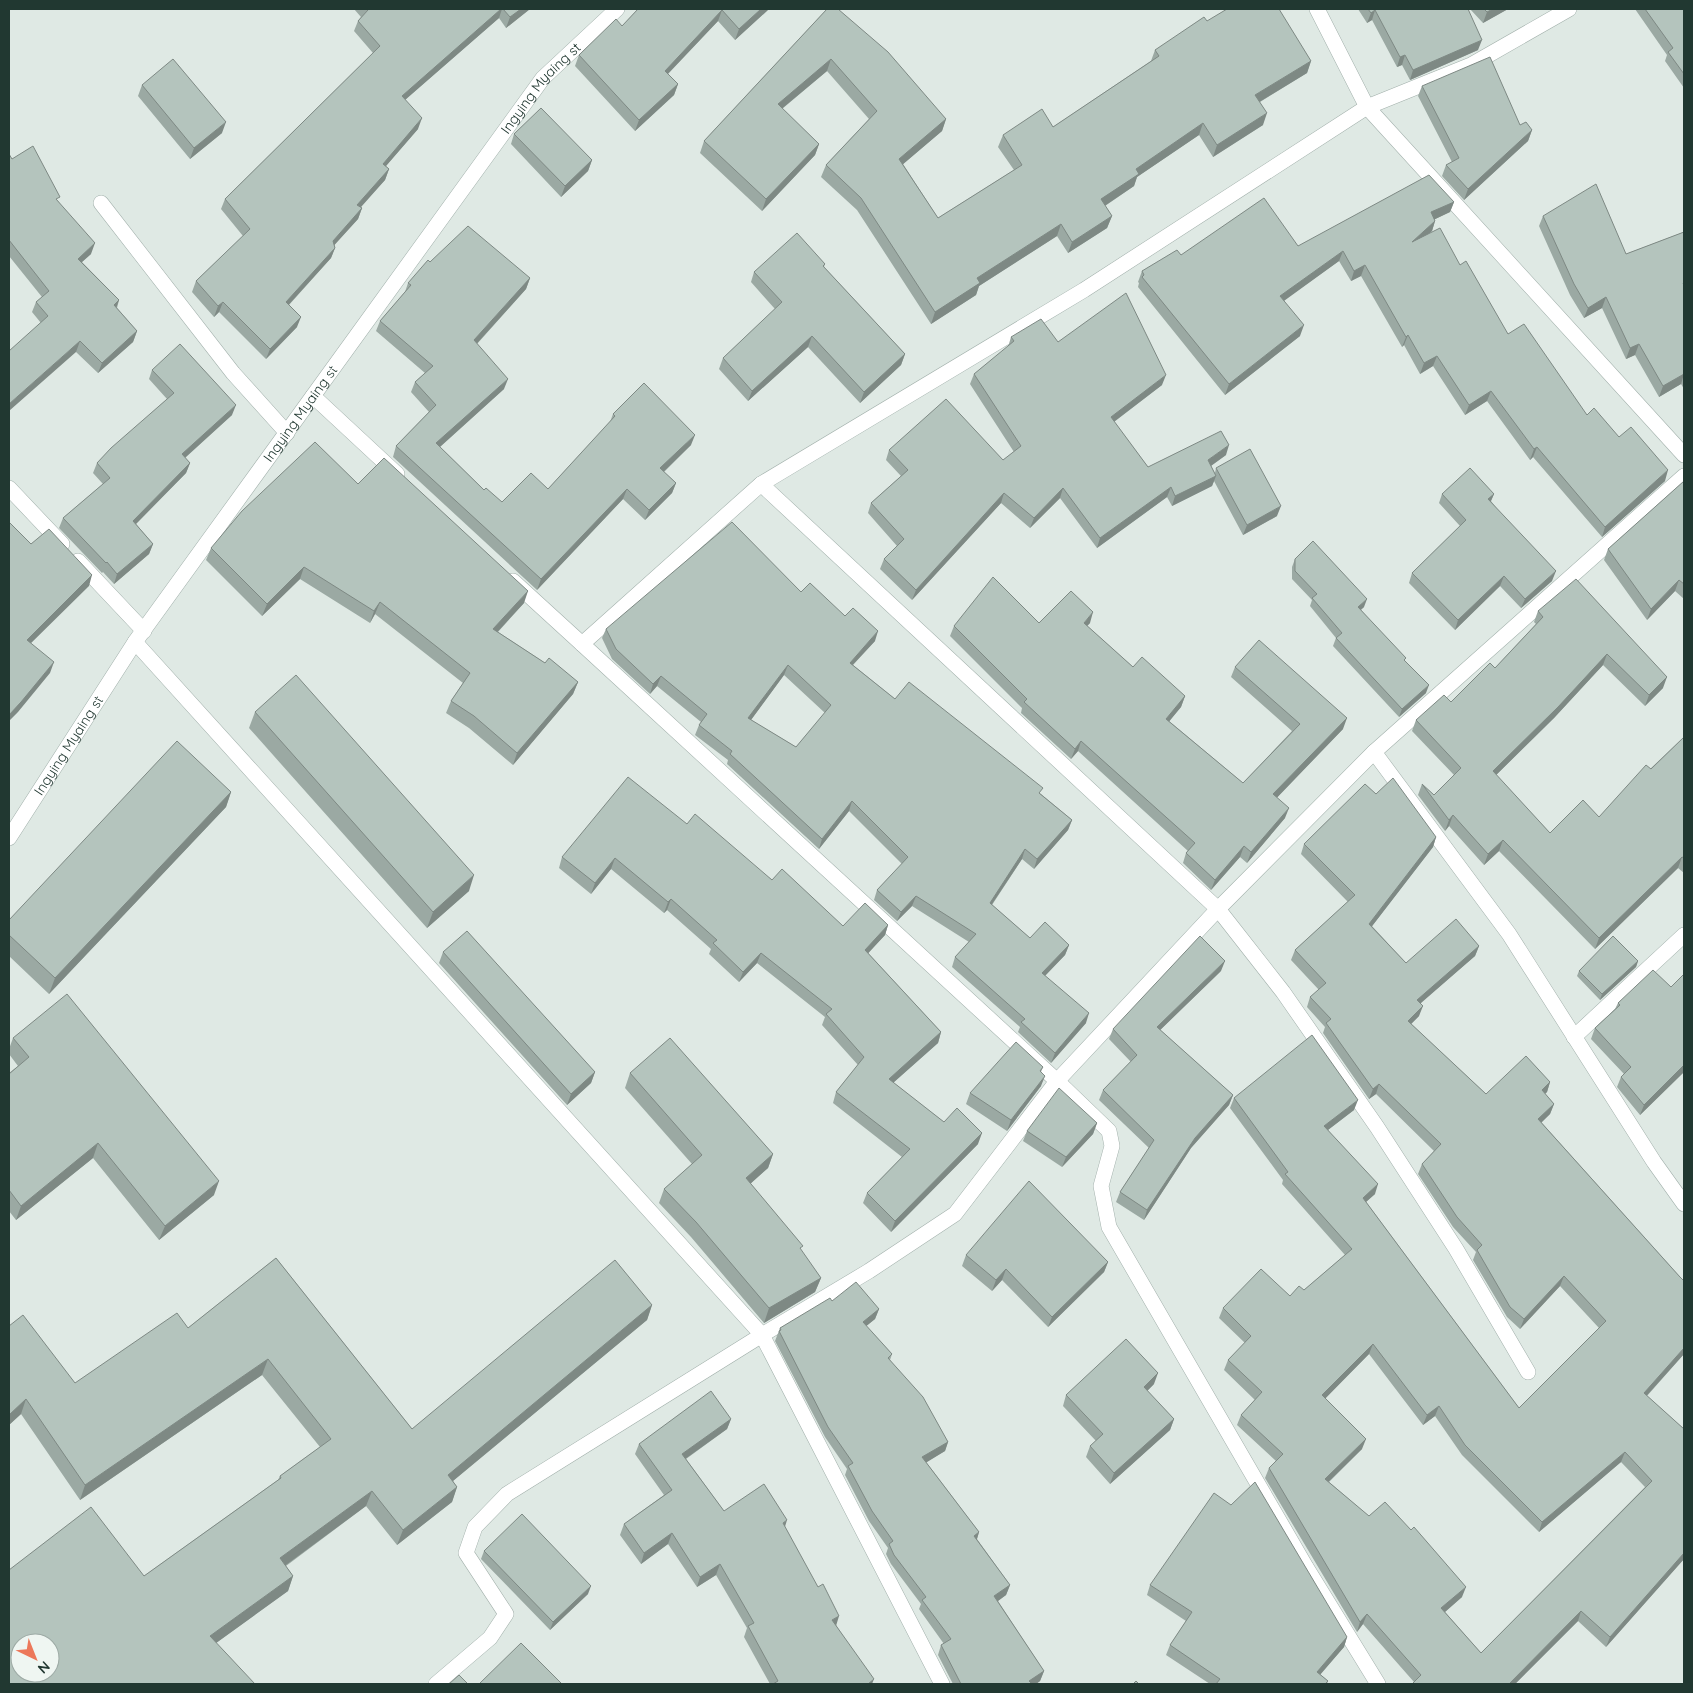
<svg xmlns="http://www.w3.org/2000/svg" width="1693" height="1693" font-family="Quicksand,sans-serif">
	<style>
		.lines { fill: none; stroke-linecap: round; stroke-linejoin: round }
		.lane-casing { stroke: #a2b0ab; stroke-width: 16 }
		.street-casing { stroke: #a2b0ab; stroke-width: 16 }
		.lane { stroke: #fff; stroke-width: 15 }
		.street { stroke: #fff; stroke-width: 15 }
		.wall { fill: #9ba9a3; fill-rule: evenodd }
		.shaded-wall { fill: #7e8984 }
		.building { fill: #b4c4bd; stroke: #7e8984; fill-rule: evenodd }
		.labels { text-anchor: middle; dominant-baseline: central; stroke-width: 4; stroke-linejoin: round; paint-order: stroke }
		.street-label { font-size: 14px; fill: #213831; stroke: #eff6f2 }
	</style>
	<rect width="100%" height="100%" fill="#dfe9e4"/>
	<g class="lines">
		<defs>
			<path id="lane" d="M101 203 233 373 287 433
				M9 488 62 544
				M78 561 144 631"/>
			<g id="street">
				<path d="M1317 9 1367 107 1684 455"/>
				<path d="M1569 9 1471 65 1367 107 1084 290 761 484 582 644 1057 1081 1218 909 1374 752 1684 476"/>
				<path d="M313 396 397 474"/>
				<path d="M761 484 1218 909 1283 992 1377 1127 1456 1249 1528 1372"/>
				<path d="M513 581 582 644"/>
				<path d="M135 642 762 1335 942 1684"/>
				<path d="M1374 752 1509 934 1654 1162 1684 1204"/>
				<path id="s1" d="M9 838 135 642 543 78 617 9"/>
				<path d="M1574 1037 1684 935"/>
				<path d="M436 1684 490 1638 506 1614 466 1553 475 1527 507 1494 762 1335 869 1271 955 1214 1057 1081 1109 1131 1112 1146 1101 1186 1109 1227 1306 1567 1378 1684"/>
			</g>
		</defs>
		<use href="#lane" class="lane-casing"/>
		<use href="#street" class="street-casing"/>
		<use href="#lane" class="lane"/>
		<use href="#street" class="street"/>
	</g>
	<path class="wall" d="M354 9H530L506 28 499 18 405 100 418 129 386 166 389 169 385 180 360 207 362 208 358 219 334 245 335 248 331 258 289 305 297 327 266 359 219 312 214 317 192 292 196 281 243 236 221 209 225 199 373 53 354 31 358 21 361 17Z
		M638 9H769L735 40 718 21 668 74 678 84 674 95 635 131 575 66 579 55 622 26Z
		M827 9 946 119 942 131 903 164 938 218 1014 170 998 147 1003 135 1053 127 1151 61 1155 50 1207 21 1311 61 1307 73 1260 102 1263 125 1213 157 1199 135 1137 177 1134 186 1105 206 1112 216 1107 228 1068 253 1057 236 979 286 976 295 931 324 857 210 821 177 826 165 869 119 827 71 782 109 819 144 815 155 762 211 700 153 704 141Z
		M1358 9H1468L1478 50 1410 80 1402 65 1397 67 1372 20 1367 23Z
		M1470 9H1508L1483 23Z
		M1635 9H1684V88L1665 61 1667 55Z
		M142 85 222 133 190 159 138 96Z
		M1422 86 1520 125 1532 130 1528 141 1464 200 1442 176 1446 165 1452 162 1418 96Z
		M514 134 592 160 588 171 561 197 511 144Z
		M9 154 12 159 58 201 91 254 82 262 119 300 117 308 137 331 133 342 98 373 76 352 41 323 32 312 36 302 42 297 9 256Z
		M1454 202 1450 212 1435 219V221L1432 231 1428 234 1460 265 1508 334 1587 415 1619 437 1665 481 1602 537 1533 457 1530 460 1487 401 1465 415 1433 366 1420 374 1404 345 1402 347 1361 276 1351 281 1339 261 1284 300 1300 336 1225 395 1138 287 1139 283 1138 282 1142 271 1181 255 1298 246Z
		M1543 216 1626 254 1684 232V389L1681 384 1659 397 1635 355 1626 359 1602 308 1584 318 1570 295 1539 226Z
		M430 262 530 278 526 289 477 344 504 389 440 447 484 490 502 502 548 489 610 422 613 414 691 445 664 472 676 483 672 493 645 520 623 499 537 590 393 457 396 446 429 412 411 392 415 382 425 373 376 331 380 321 405 292 408 283Z
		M825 264 824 267 905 354 901 365 860 403 808 347 748 401 719 369 723 358 775 309 751 282 754 272Z
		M1011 337 1058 342 1162 385 1114 422 1148 467 1226 455 1211 466 1215 473 1216 468 1277 516 1243 535 1214 481 1212 486 1172 506 1167 497 1097 548 1060 498 1030 528 1001 503 912 600 880 569 884 559 897 546 868 513 871 503 901 476 886 460 889 450 1003 460 1014 452 970 384 974 374 1008 347Z
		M152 370 232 415 185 458 190 463 186 473 136 524 153 544 149 554 114 584 103 572 102 573 59 528 63 518 103 484 93 473 97 463 167 399 149 379Z
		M1684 481V599L1675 591 1647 620 1604 560 1608 549Z
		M358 484 524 603 498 632 545 663 578 682 573 694 513 765 469 728 446 713 451 701 463 683 375 614 370 623 300 579 262 616 206 560 211 548Z
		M1442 494H1494L1491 501 1552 581 1521 608 1500 586 1455 630 1409 583 1412 573 1460 526 1439 503Z
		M1295 559 1364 607 1361 610 1405 661 1426 693 1399 717 1333 646 1336 638 1310 606 1312 600 1292 579V567Z
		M801 592 845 616 875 641 853 665 895 699 1041 794 1072 820 1068 830 1034 869 1022 859 992 905 1030 938 1069 945 1065 955 1045 976 1086 1023 1051 1063 1018 1032 1020 1027 952 967 955 957 969 942 912 906 897 921 874 900 877 890 902 864 849 811 819 849 727 764 728 760 695 735 699 725 701 722 657 686 650 694 612 659 602 638 606 629ZM784 675 825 713 796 747 751 720Z
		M1538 611 1663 688 1645 706 1603 665 1554 718 1496 775 1550 833 1599 817 1684 737V873L1678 868 1595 949 1499 851 1484 865 1449 826 1445 831 1418 795 1422 784 1434 795 1454 775 1412 731 1416 720 1451 702 1495 668 1536 624 1534 622Z
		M1039 623H1090L1087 626 1133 667 1185 696 1181 707 1169 721 1243 783 1292 731 1231 677 1235 667 1343 729 1277 797 1285 818 1247 863 1240 857 1211 890 1183 863 1186 853 1188 851 1078 751 1071 759 1021 713 1022 708 950 636 954 626Z
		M255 712 469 891 427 928 249 728Z
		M231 792 226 807 49 994 9 956V920Z
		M1376 794 1436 837 1433 847 1372 926 1406 963 1479 946 1475 956 1420 1003 1419 1016 1411 1024 1486 1094 1550 1082 1547 1092 1545 1094 1554 1104 1550 1114 1541 1122 1680 1277 1684 1281V1354L1647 1396 1684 1429V1559L1606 1647 1578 1621 1515 1684H1412L1414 1682 1363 1624 1357 1632 1265 1478 1269 1468 1276 1461 1237 1425 1241 1415 1255 1400 1224 1370 1228 1360 1245 1343 1219 1318 1223 1308 1290 1296 1304 1290 1345 1255 1282 1184 1283 1180 1230 1108 1234 1098 1354 1110 1328 1130 1375 1194 1366 1202 1519 1408 1599 1328 1560 1286 1520 1329 1507 1317 1473 1260 1476 1252 1453 1227 1418 1174 1422 1164 1434 1151 1376 1094 1369 1099 1323 1033 1325 1027 1307 1007 1310 997 1319 990 1291 960 1295 950 1348 902 1301 854 1304 844ZM1369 1354 1423 1425 1435 1416 1462 1455 1539 1532 1621 1462 1645 1487 1481 1653 1445 1612 1462 1597 1329 1482 1362 1449 1325 1398Z
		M687 824 843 926 888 925 885 935 868 953 941 1032 938 1043 893 1083 944 1122 978 1144 891 1232 863 1203 867 1193 902 1157 833 1103 836 1092 858 1065 822 1025 825 1017 757 963 739 982 709 954 711 949 667 910 664 913 611 869 591 894 559 868 562 857Z
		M443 952 595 1072 591 1083 567 1105 439 963Z
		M1638 961 1636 967 1600 1000 1577 976 1579 971Z
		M1221 971 1160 1030 1233 1095 1229 1105 1191 1148 1144 1220 1116 1202 1120 1192 1149 1148 1099 1100 1103 1090 1131 1062 1109 1039 1113 1029Z
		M1618 1003 1684 1072 1640 1115 1617 1087 1621 1077 1624 1074 1591 1039 1595 1028 1615 1009Z
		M13 1038 214 1195 159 1240 93 1158 16 1220 9 1211V1073L18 1066 9 1054V1049Z
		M1043 1067 1041 1072V1086L1007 1131 966 1104 970 1093Z
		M630 1073 773 1154 768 1168 750 1184 821 1278 815 1292 764 1323 691 1237 659 1203 664 1189 692 1164 625 1088Z
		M1097 1123 1093 1134 1062 1167 1023 1141 1027 1131Z
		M966 1255 1108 1262 1104 1272 1048 1327 1002 1280 992 1291 962 1266Z
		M276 1258 412 1429 652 1305 647 1320 453 1481 457 1487 452 1502 397 1545 366 1506 286 1566 293 1576 288 1591 216 1643 144 1576 278 1480 280 1476 320 1447 262 1375 80 1500 21 1414 9 1425V1326L75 1383 188 1328Z
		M832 1301 879 1309 875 1319 866 1326 892 1354 890 1360 948 1442 945 1451 926 1462 979 1532 977 1539 1010 1585 1006 1595 998 1601 1044 1671 1040 1681 1036 1684H953L938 1655 941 1645 944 1644 919 1609 921 1604 891 1564 886 1554 888 1548 869 1521 845 1475 847 1469 825 1437 775 1341 780 1328Z
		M1154 1384 1147 1391 1174 1419 1170 1430 1110 1484 1086 1457 1090 1446 1096 1441 1063 1406 1066 1395Z
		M731 1419 727 1429 686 1459 724 1511 785 1527 836 1625 872 1684H770L744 1637 747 1628 716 1575 697 1587 668 1544 641 1564 620 1535 624 1524 664 1495 635 1454 639 1444Z
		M484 1551 588 1594 550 1630 481 1559Z
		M1150 1585 1347 1637 1344 1647 1320 1674 1328 1681 1327 1684H1210L1166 1655 1170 1645 1186 1621 1147 1595Z"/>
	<path class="shaded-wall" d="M501 9H502L499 18 398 106 402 96Z
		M521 9H530L506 28 510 17Z
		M761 9H769L735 40 739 29Z
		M1493 9H1508L1483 23 1487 12Z
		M722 10 718 21 661 81 665 71Z
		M1375 10 1372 20 1367 23 1371 13Z
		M1482 40 1478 50 1410 80 1413 70Z
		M1405 55 1402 65 1397 67 1400 57Z
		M831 59 827 71 773 116 778 104Z
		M1311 61 1307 73 1251 107 1255 95Z
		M678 84 674 95 635 131 639 120Z
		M1267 113 1263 125 1213 157 1217 145Z
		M422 118 418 129 379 174 383 164Z
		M946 119 942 131 895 171 899 159Z
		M226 122 222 133 190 159 194 148Z
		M1203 123 1199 135 1137 177 1134 186 1097 211 1101 199 1136 169Z
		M1532 130 1528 141 1464 200 1468 189Z
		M819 144 815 155 762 211 766 199Z
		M592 160 588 171 561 197 565 186Z
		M389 169 385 180 354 215 357 205Z
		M1454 202 1450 212 1427 223 1431 212Z
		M362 208 358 219 329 251 333 241Z
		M1112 216 1107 228 1068 253 1072 242Z
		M1435 221 1432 231 1408 252 1412 242Z
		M1061 224 1057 236 979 286 976 295 931 324 935 312 977 278Z
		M95 243 91 254 74 269 78 259Z
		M335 248 331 258 282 312 286 302Z
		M1343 251 1339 261 1277 306 1280 296Z
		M1365 265 1361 276 1351 281 1354 271Z
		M530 278 526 289 470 351 474 340Z
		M1606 297 1602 308 1584 318 1588 308Z
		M119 300 115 311 114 305Z
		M223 302 219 312 214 317 218 306Z
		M301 317 297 327 266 359 270 349Z
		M1304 325 1300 336 1225 395 1229 384Z
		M137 331 133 342 98 373 102 363Z
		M1408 335 1404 345 1402 347 1406 337Z
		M812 336 808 347 748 401 752 391Z
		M80 341 76 352 9 411V404Z
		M1639 344 1635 355 1626 359 1630 348Z
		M905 354 901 365 860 403 864 392Z
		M1437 356 1433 366 1420 374 1424 363Z
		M1684 374 1681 384 1659 397 1663 386Z
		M1166 375 1162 385 1107 427 1111 417Z
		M508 379 504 389 432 454 436 443Z
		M1491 391 1487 401 1465 415 1469 405Z
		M236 405 232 415 178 464 182 454Z
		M695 435 691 445 656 479 660 468Z
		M1229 445 1226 455 1205 470 1208 460Z
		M1537 447 1533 457 1530 460 1534 449Z
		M190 463 186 473 129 531 133 521Z
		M1668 470 1665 481 1602 537 1605 527Z
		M1216 476 1212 486 1172 506 1175 496Z
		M676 483 672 493 645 520 649 510Z
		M1171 487 1167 497 1097 548 1100 538Z
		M1063 488 1060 498 1030 528 1034 518Z
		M627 489 623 499 537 590 541 579Z
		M1004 493 1001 503 912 600 916 590Z
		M1494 494 1490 503 1488 499Z
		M1281 506 1277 516 1243 535 1247 525Z
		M153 544 149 554 114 584 117 574Z
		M304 567 300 579 262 616 267 604Z
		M1556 571 1552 581 1521 608 1525 599Z
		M92 575 89 586 23 651 27 640Z
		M1504 576 1500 586 1455 630 1458 620Z
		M1679 580 1675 591 1647 620 1651 609Z
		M528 591 524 603 489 641 493 629Z
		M1367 599 1364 607 1355 614 1358 607Z
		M380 602 375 614 370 623 374 611Z
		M1093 612 1090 623 1080 633 1084 623Z
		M878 631 875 641 846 672 850 663Z
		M1607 654 1603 665 1554 718 1489 782 1493 771Z
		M54 662 50 673 18 712 9 721V715Z
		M788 665 784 675 745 728 748 718Z
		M661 676 657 686 650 694 653 684Z
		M1667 677 1663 688 1645 706 1649 695Z
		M578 682 573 694 513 765 517 753Z
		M1429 685 1426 693 1399 717 1402 709Z
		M1185 696 1181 707 1163 729 1166 719Z
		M1347 718 1343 729 1270 805 1273 794Z
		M1081 741 1078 751 1071 759 1075 749Z
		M231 792 226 807 49 994 55 978Z
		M852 801 849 811 819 849 822 839Z
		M1289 808 1285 818 1247 863 1251 852Z
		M1453 815 1449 826 1445 831 1449 820Z
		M1072 820 1068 830 1034 869 1037 859Z
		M1436 837 1433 847 1366 934 1369 924Z
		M1503 840 1499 851 1484 865 1488 854Z
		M1244 846 1240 857 1211 890 1215 880Z
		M1025 849 1022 859 986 913 990 903Z
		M1682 857 1678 868 1595 949 1599 938Z
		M615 858 611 869 591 894 595 883Z
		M474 875 469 891 427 928 433 912Z
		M916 896 912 906 897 921 901 912Z
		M671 899 667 910 664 913 668 902Z
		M888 925 885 935 861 961 865 950Z
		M1069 945 1065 955 1038 983 1042 973Z
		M1479 946 1475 956 1413 1010 1417 1000Z
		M761 953 757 963 739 982 743 972Z
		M1225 961 1221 971 1153 1037 1157 1027Z
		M1638 961 1636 967 1600 1000 1602 994Z
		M1423 1006 1419 1016 1404 1031 1408 1021Z
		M1089 1013 1086 1023 1051 1063 1055 1053Z
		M941 1032 938 1043 885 1090 889 1079Z
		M1684 1065V1072L1640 1115 1644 1105Z
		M595 1072 591 1083 567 1105 571 1094Z
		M1045 1076 1041 1086 1007 1131 1011 1120Z
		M1550 1082 1547 1092 1538 1100 1542 1090Z
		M1379 1084 1376 1094 1369 1099 1373 1089Z
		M1233 1095 1229 1105 1191 1148 1144 1220 1147 1210 1195 1138Z
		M1358 1100 1354 1110 1320 1136 1324 1126Z
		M1554 1104 1550 1114 1535 1129 1538 1119Z
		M1097 1123 1093 1134 1062 1167 1066 1157Z
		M982 1133 978 1144 891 1232 895 1221Z
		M98 1143 93 1158 16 1220 21 1206Z
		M773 1154 768 1168 740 1193 746 1178Z
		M219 1181 214 1195 159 1240 165 1226Z
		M1378 1184 1375 1194 1359 1208 1363 1198Z
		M1108 1262 1104 1272 1048 1327 1052 1317Z
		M1006 1269 1002 1280 992 1291 996 1280Z
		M1564 1276 1560 1286 1520 1329 1524 1319Z
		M821 1278 815 1292 764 1323 769 1308Z
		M652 1305 647 1320 442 1490 448 1475Z
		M879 1309 875 1319 859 1332 863 1322Z
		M1373 1344 1369 1354 1319 1405 1322 1395Z
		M1684 1348V1354L1640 1403 1644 1393Z
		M268 1359 262 1375 80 1500 85 1485Z
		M1158 1373 1154 1384 1140 1398 1144 1387Z
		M26 1399 21 1414 9 1425V1415Z
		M1439 1406 1435 1416 1423 1425 1427 1415Z
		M731 1419 727 1429 678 1464 682 1454Z
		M1174 1419 1170 1430 1110 1484 1114 1473Z
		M1366 1439 1362 1449 1321 1489 1325 1479Z
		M948 1442 945 1451 919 1467 922 1457Z
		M1625 1452 1621 1462 1539 1532 1542 1522Z
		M457 1487 452 1502 397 1545 403 1530Z
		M372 1491 366 1506 275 1573 280 1558Z
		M787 1520 784 1530 783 1523Z
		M979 1532 976 1542 974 1536Z
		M672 1533 668 1544 641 1564 644 1553Z
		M1684 1553V1559L1606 1647 1610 1637Z
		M720 1564 716 1575 697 1587 700 1577Z
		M293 1576 288 1591 205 1651 210 1636Z
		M1010 1585 1006 1595 991 1606 994 1596Z
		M591 1586 588 1594 550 1630 553 1622Z
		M1466 1587 1462 1597 1438 1618 1441 1608Z
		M1581 1611 1578 1621 1515 1684H1509Z
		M1367 1614 1363 1624 1357 1632 1360 1622Z
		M839 1616 836 1626 832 1620Z
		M1347 1637 1344 1647 1314 1682 1317 1672Z
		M1044 1671 1040 1681 1036 1684H1028L1029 1681Z
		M874 1679 872 1684H867Z"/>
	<path class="building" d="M366 9H501L402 96 422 118 383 164 389 169 357 205 362 208 333 241 335 248 286 302 301 317 270 349 223 302 218 306 196 281 250 229 225 199 380 46 358 21 368 10Z
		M503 9H521L510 17Z
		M638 9H761L739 29 722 10 665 71 678 84 639 120 579 55 616 19 622 26Z
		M827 9H838L888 52 946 119 899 159 938 218 1022 165 1003 135 1042 109 1053 127 1159 56 1155 50 1204 17 1207 21 1227 9H1279L1311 61 1255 95 1267 113 1217 145 1203 123 1136 169 1139 174 1101 199 1112 216 1072 242 1061 224 977 278 980 283 935 312 861 198 826 165 877 111 831 59 778 104 819 144 766 199 704 141Z
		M1368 9H1468L1482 40 1413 70 1405 55 1400 57 1375 10 1371 13Z
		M1484 9H1493L1487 12Z
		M1645 9H1684V74L1668 52 1673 48Z
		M1490 57 1520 125 1526 122 1532 130 1468 189 1446 165 1459 158 1422 86Z
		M173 59 226 122 194 148 142 85Z
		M541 108 592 160 565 186 514 134Z
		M33 146 60 197 56 199 95 243 78 259 119 300 114 305 137 331 102 363 80 341 9 404V351L48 316 36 302 49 291 9 240V154L12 159Z
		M1429 175 1454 202 1431 212 1435 221 1412 242 1440 228 1460 265 1466 261 1508 334 1524 324 1587 415 1594 408 1619 437 1631 427 1668 470 1605 527 1537 447 1534 449 1491 391 1469 405 1437 356 1424 363 1408 335 1406 337 1365 265 1354 271 1343 251 1280 296 1304 325 1229 384 1142 277 1144 275 1142 271 1177 250 1181 255 1264 198 1298 246Z
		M1596 184 1626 254 1684 232V282L1683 283 1684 285V374L1663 386 1639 344 1630 348 1606 297 1588 308 1574 284 1543 216Z
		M468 226 530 278 474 340 508 379 436 443 484 490 486 488 502 502 531 473 548 489 615 416 613 414 644 383 695 435 660 468 676 483 649 510 627 489 541 579 396 446 436 405 415 382 433 366 380 321 411 285 408 283 428 260 430 262Z
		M797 233 825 264 823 266 905 354 864 392 812 336 752 391 723 358 782 302 754 272Z
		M1126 293 1166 375 1111 417 1148 467 1221 431 1229 445 1208 460 1216 476 1175 496 1171 487 1100 538 1063 488 1034 518 1004 493 916 590 884 559 904 539 871 503 908 470 889 450 946 399 1003 460 1021 446 974 374 1014 341 1011 337 1041 319 1058 342Z
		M180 344 236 405 182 454 190 463 133 521 153 544 117 574 107 562 106 563 63 518 110 478 97 463 111 448 174 393 152 370Z
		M315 442 358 484 384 458 528 591 493 629 545 663 549 658 578 682 517 753 474 716 451 701 470 673 380 602 374 611 304 567 267 604 211 548 242 511Z
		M1250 449 1281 506 1247 525 1216 468Z
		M1470 468 1494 494 1488 499 1556 571 1525 599 1504 576 1458 620 1412 573 1466 520 1442 494Z
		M1684 481V584L1679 580 1651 609 1608 549Z
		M9 522 31 544 49 529 92 575 27 640 54 662 21 702 9 715Z
		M732 522 801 592 810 583 845 616 853 608 878 631 850 663 895 699 909 682 1043 788 1039 793 1072 820 1037 859 1025 849 990 903 1030 938 1045 922 1069 945 1042 973 1089 1013 1055 1053 1021 1022 1025 1019 955 957 976 934 916 896 901 912 877 890 908 857 852 801 822 839 730 754 732 751 699 725 707 714 661 676 653 684 616 649 606 629ZM788 665 831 705 796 747 748 718Z
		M1313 541 1367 599 1358 607 1406 658 1404 660 1429 685 1402 709 1336 638 1342 633 1312 598 1317 594 1295 571V559Z
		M993 577 1039 623 1071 591 1093 612 1084 623 1133 667 1142 657 1185 696 1166 719 1243 783 1300 724 1235 667 1259 640 1347 718 1273 794 1289 808 1251 852 1244 846 1215 880 1186 853 1195 843 1081 741 1075 749 1024 702 1027 699 954 626Z
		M1576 579 1667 677 1649 695 1607 654 1558 707 1493 771 1550 833 1583 800 1599 817 1646 765 1651 769 1684 737V858L1682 857 1599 938 1503 840 1488 854 1453 815 1449 820 1422 784 1434 795 1461 768 1416 720 1444 695 1451 702 1490 663 1495 668 1543 617 1538 611Z
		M296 675 474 875 433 912 255 712Z
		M177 741 231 792 55 978 9 935V920Z
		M628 777 687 824 695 814 772 880 782 869 843 926 865 903 888 925 865 950 941 1032 889 1079 944 1122 957 1108 982 1133 895 1221 867 1193 910 1149 836 1092 864 1057 826 1014 832 1009 761 953 743 972 713 943 717 940 671 899 668 902 615 858 595 883 562 857Z
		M1393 778 1436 837 1369 924 1406 963 1456 919 1479 946 1417 1000 1423 1006 1408 1021 1486 1094 1526 1056 1550 1082 1542 1090 1554 1104 1538 1119 1680 1277 1684 1281V1348L1644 1393 1684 1429V1553L1610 1637 1581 1611 1509 1684H1412L1421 1675 1367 1614 1360 1622 1269 1468 1283 1454 1241 1415 1262 1392 1228 1360 1251 1336 1223 1308 1261 1269 1290 1296 1299 1286 1304 1290 1352 1249 1285 1174 1288 1172 1234 1098 1312 1035 1358 1100 1324 1126 1378 1184 1363 1198 1519 1408 1606 1321 1564 1276 1524 1319 1510 1307 1477 1250 1482 1245 1457 1217 1422 1164 1441 1144 1379 1084 1373 1089 1326 1023 1331 1019 1310 997 1326 983 1295 950 1355 895 1304 844 1365 784 1376 794ZM1373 1344 1427 1415 1439 1406 1465 1445 1542 1522 1625 1452 1652 1481 1481 1653 1441 1608 1466 1587 1414 1527 1411 1530 1385 1502 1369 1516 1325 1479 1366 1439 1322 1395Z
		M467 931 595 1072 571 1094 443 952Z
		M1200 936 1225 961 1157 1027 1233 1095 1195 1138 1147 1210 1120 1192 1154 1140 1103 1090 1137 1055 1113 1029Z
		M1613 936 1638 961 1602 994 1579 971Z
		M1653 970 1671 987 1684 974V1065L1644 1105 1621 1077 1631 1067 1595 1028 1620 1005 1618 1003Z
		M67 994 219 1181 165 1226 98 1143 21 1206 9 1190V1074L29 1057 13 1038Z
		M670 1038 773 1154 746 1178 803 1246 800 1248 821 1278 769 1308 696 1222 664 1189 702 1155 630 1073Z
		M1016 1042 1043 1067 1040 1071 1045 1076 1011 1120 970 1093Z
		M1059 1088 1097 1123 1066 1157 1027 1131Z
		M1029 1181 1108 1262 1052 1317 1006 1269 996 1280 966 1255Z
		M276 1258 412 1429 615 1260 652 1305 448 1475 457 1487 403 1530 372 1491 280 1558 293 1576 210 1636 255 1684H9V1570L91 1507 144 1576 281 1478 280 1476 331 1439 268 1359 85 1485 26 1399 9 1415V1326L23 1315 75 1383 177 1313 188 1328ZM20 1643H50V1673H20Z
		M856 1282 879 1309 863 1322 892 1354 888 1358 923 1397 948 1442 922 1457 979 1532 974 1536 1010 1585 994 1596 1044 1671 1029 1681 1032 1684H960H961L941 1645 951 1639 922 1600 926 1597 894 1555 889 1544 893 1541 872 1511 848 1466 853 1463 828 1427 779 1331 781 1330 780 1328 830 1298 832 1301Z
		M1126 1339 1158 1373 1144 1387 1174 1419 1114 1473 1090 1446 1103 1434 1066 1395Z
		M711 1391 731 1419 682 1454 724 1511 764 1484 787 1520 783 1523 818 1587 823 1584 839 1616 832 1620 874 1679 868 1684H773L778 1681 748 1626 754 1623 720 1564 700 1577 672 1533 644 1553 624 1524 672 1490 639 1444Z
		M1255 1482 1347 1637 1317 1672 1328 1681 1325 1684H1216L1220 1679 1170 1645 1192 1612 1150 1585 1214 1493 1231 1505Z
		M522 1514 591 1586 553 1622 484 1551Z
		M521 1643 562 1684H479Z
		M459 1675 468 1684H449Z
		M1136 1681 1139 1684H1133Z"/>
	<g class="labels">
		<g class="street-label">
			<text stroke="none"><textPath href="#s1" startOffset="920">Ingying Myaing st</textPath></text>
			<text stroke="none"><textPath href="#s1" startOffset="515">Ingying Myaing st</textPath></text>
			<text stroke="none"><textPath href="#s1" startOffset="110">Ingying Myaing st</textPath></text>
		</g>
	</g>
	<rect width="1693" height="1693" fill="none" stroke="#213831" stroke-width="20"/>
	<g transform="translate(35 1658) rotate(137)"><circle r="24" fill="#eff6f2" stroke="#9daaa5"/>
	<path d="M0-4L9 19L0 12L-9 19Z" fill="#ec785a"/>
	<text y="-8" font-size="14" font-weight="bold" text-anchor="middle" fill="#213831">N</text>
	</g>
</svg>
